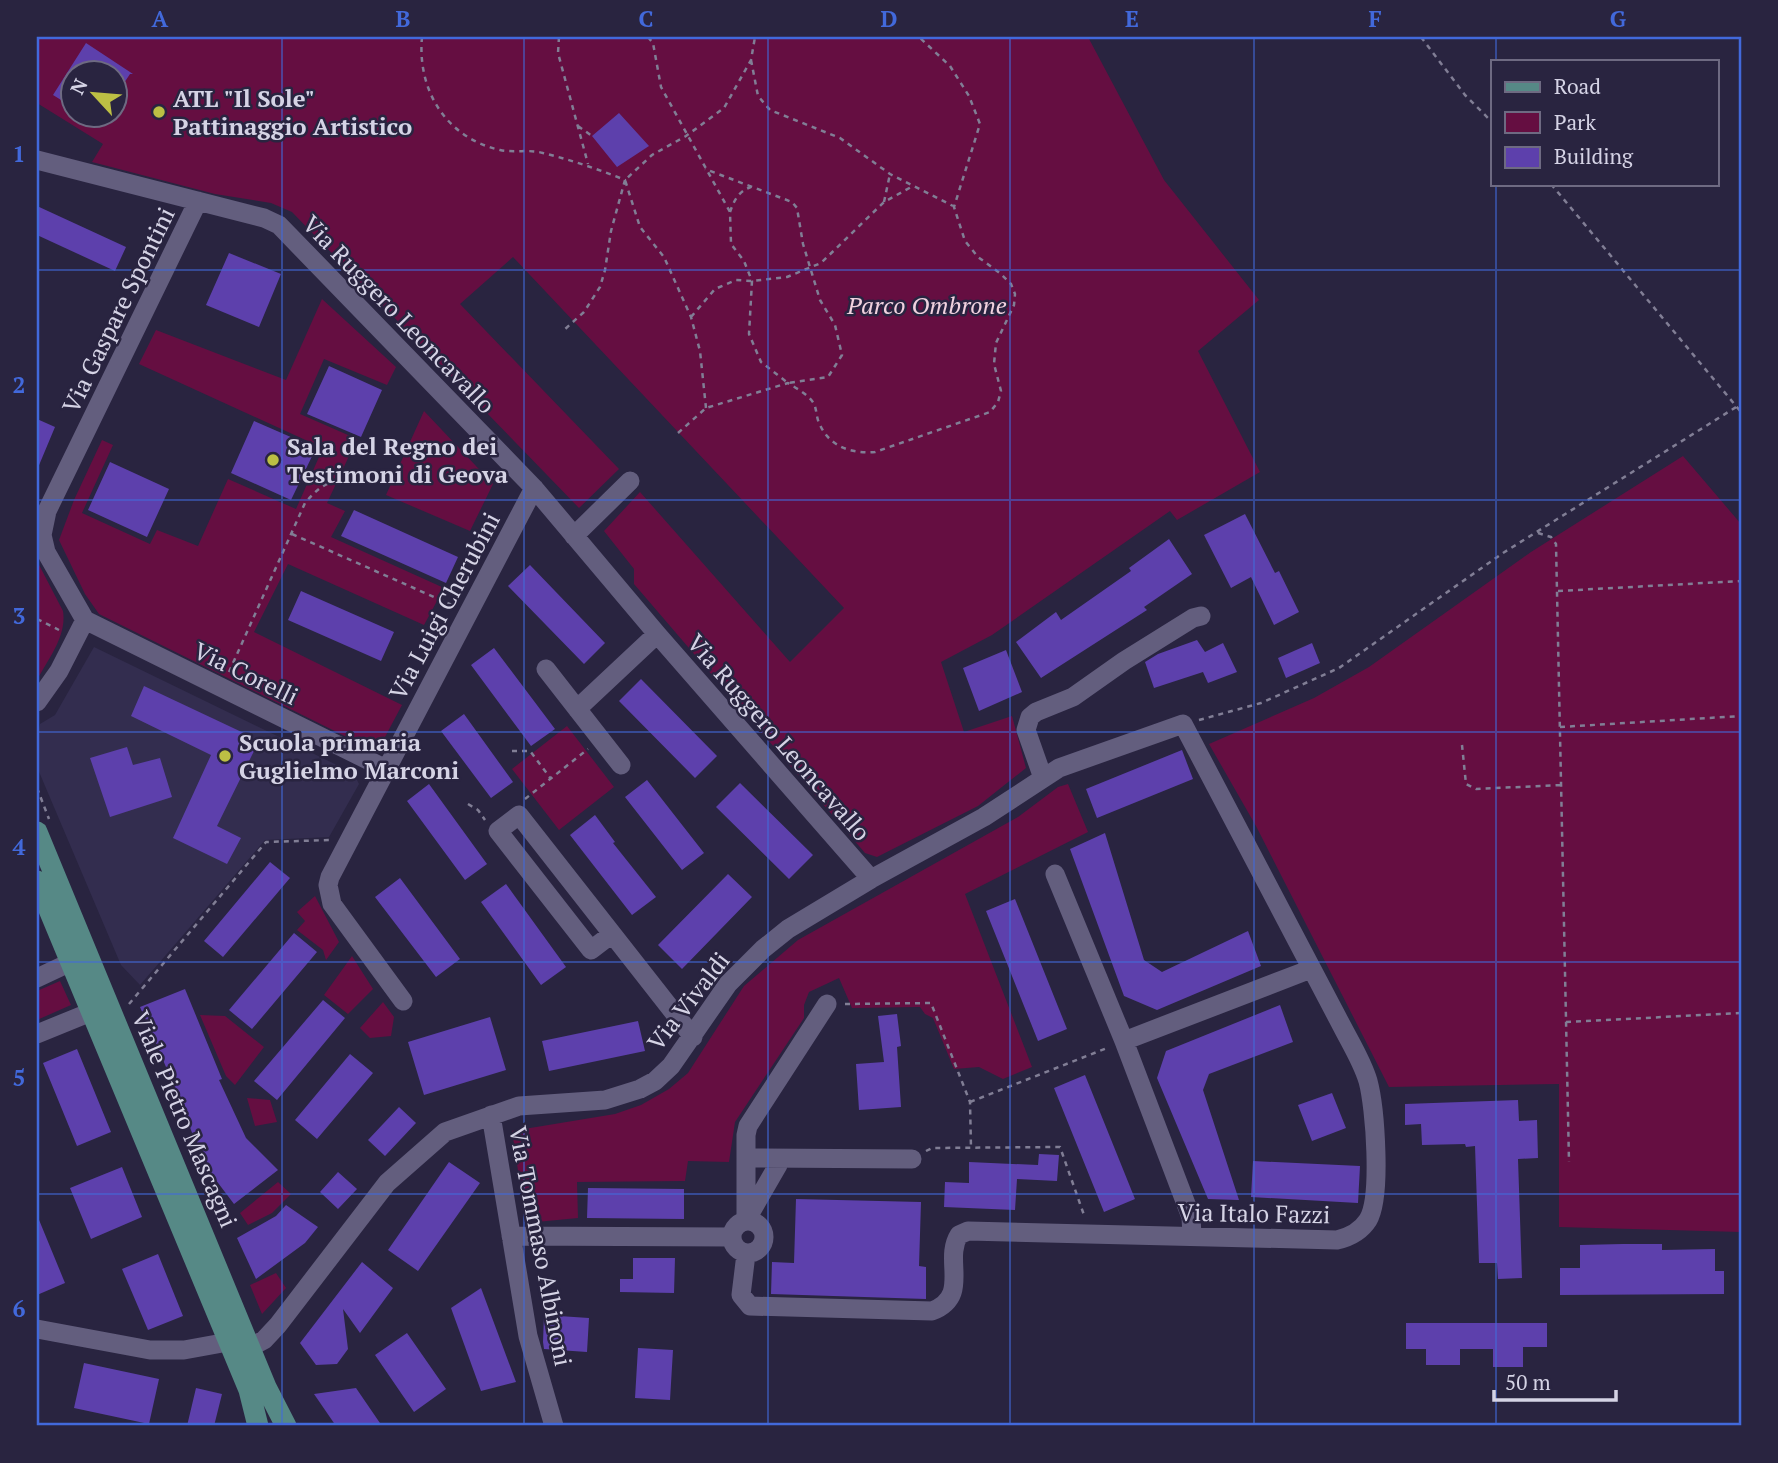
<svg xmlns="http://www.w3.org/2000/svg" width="1778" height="1463" font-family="'PT Serif',serif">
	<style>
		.built { fill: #332d4f }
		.green { fill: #650e41; fill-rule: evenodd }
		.building { fill: #5d40ac }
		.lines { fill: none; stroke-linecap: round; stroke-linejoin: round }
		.path { stroke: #817e95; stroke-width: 2.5; stroke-dasharray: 5 5; stroke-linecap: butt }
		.minor { stroke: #635e7e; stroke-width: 19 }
		.major { stroke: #568986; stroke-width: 21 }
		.grid { fill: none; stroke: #4269db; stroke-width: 2; stroke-opacity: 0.55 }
		.poi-dot { fill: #bcbf44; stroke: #292440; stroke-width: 2.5 }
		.labels { text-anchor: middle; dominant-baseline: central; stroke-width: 5; stroke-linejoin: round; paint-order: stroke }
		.poi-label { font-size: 24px; font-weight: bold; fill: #d5d3e5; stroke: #292440; text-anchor: start }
		.park-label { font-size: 24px; font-style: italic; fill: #f1d2df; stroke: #292440 }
		.street-label { font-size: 24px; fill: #d5d3e5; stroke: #292440 }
		.neatline { fill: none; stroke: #4269db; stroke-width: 2.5 }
		.grid-label { font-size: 23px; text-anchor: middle; font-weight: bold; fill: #4269db }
	</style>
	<rect width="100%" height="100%" fill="#292440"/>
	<path class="built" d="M94 647 345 769 356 778 359 784 329 837 265 840 140 985 121 965 37 767V742L40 724 55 715Z"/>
	<path class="green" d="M37 37H1088L1164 180 1259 300 1198 351 1260 472 1177 520 1170 511 992 635 941 662 964 732 1012 716 1026 768 978 806 877 857 865 853 634 584V569L604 531 640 492 790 662 844 608 513 257 460 304 619 469 579 508 292 212 271 203 215 194 92 162 103 144 37 103ZM74 74H116V116H74Z
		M322 299 396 367 387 385 324 359 300 414 357 439 327 503 345 511 331 537 444 588 424 625 288 564 254 632 402 705 377 752 99 614 85 594 59 540 74 500 102 440 113 445 82 513 150 544 157 530 198 546 228 479 296 509 323 448 139 364 156 330 286 380Z
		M424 411 493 484 470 531 386 495Z
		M1683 456 1741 524V1232L1559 1227V1084L1389 1087 1256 826 1209 744 1314 698 1369 667 1531 552Z
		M37 561 63 611C67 636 48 659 37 680Z
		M567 726 614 787 559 830 512 769Z
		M1068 784 1088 832 965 894 1032 1067 1003 1079 979 1067 954 1069 933 1018 925 1014 920 1007 852 1008 839 978 809 992 804 1005V1018L735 1122 729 1162 688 1161 685 1181 577 1182 578 1218 526 1223 512 1131 615 1114 641 1105 669 1089 688 1073 744 986 798 940 1018 817 1058 787Z
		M315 896 339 942 326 960 323 950 297 930 305 921 297 912Z
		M352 956 373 989 348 1014 324 995Z
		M60 981 71 1005 37 1020V991Z
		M383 1002 394 1017 391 1036 370 1038 360 1028Z
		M200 1015 225 1016 264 1047 235 1085 226 1076Z
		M247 1098 270 1100 277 1122 255 1126Z
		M278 1182 291 1194 272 1213 248 1225 240 1213Z
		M276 1273 286 1288 262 1314 250 1285Z"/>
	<path class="building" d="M86 43 133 74H130L116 95V74H74V108L53 95Z
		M619 113 649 146 617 167 592 136Z
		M37 206 126 247 115 271 37 235Z
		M229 253 281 274 259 327 206 305Z
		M329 366 382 390 361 437 307 414Z
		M37 419 55 427 37 470Z
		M254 421 316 448 291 500 231 473Z
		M110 462 169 489 147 537 88 510Z
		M354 510 458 557 446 583 341 536Z
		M1245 514 1275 573 1279 571 1299 612 1274 625 1251 577 1231 588 1204 535Z
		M1169 539 1192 574 1144 607 1147 610 1041 678 1016 642 1056 612 1061 620 1131 571 1129 568Z
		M530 565 605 643 584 664 508 586Z
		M301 591 394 632 381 661 288 620Z
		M1197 640 1205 652 1223 643 1237 672 1208 683 1203 672 1154 688 1145 662 1158 654Z
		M1312 643 1320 663 1286 678 1278 658Z
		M494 648 555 729 531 746 471 665Z
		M1006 650 1022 692 979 711 963 668Z
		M641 679 717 756 695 778 619 701Z
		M144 686 248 735 254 751 217 826 241 838 227 864 173 838 211 755 131 716Z
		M464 714 513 782 491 798 441 731Z
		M127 747 133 765 160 758 172 797 110 817 90 758Z
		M1182 750 1193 779 1097 818 1086 789Z
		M647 780 704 853 682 870 625 797Z
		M740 783 813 855 789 879 716 807Z
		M429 784 487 864 465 880 407 801Z
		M595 815 615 842 613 843 656 897 632 915 570 835Z
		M1105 833 1144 960 1162 972 1248 931 1261 966 1157 1010 1124 996 1070 849Z
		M270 862 290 878 223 957 204 941Z
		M728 874 752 897 682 969 658 945Z
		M400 878 460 959 436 977 375 897Z
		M506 884 566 967 541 985 481 902Z
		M1015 899 1067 1029 1038 1041 986 911Z
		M294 933 317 952 252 1029 229 1010Z
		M185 989 222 1079 219 1080 246 1138 278 1170 234 1204 203 1163 179 1097 140 1007Z
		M323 1000 345 1018 277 1100 254 1081Z
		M1280 1005 1293 1042 1209 1074 1203 1090 1239 1200 1208 1199 1157 1078 1166 1051Z
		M897 1014 901 1046 897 1047 901 1107 859 1110 856 1064 884 1062 878 1016Z
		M490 1017 506 1070 424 1095 408 1042Z
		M638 1021 645 1051 549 1071 542 1041Z
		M77 1049 111 1132 77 1146 43 1063Z
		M350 1054 373 1073 317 1139 295 1120Z
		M1085 1075 1135 1199 1104 1212 1054 1088Z
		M1332 1093 1346 1128 1312 1141 1298 1105Z
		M1518 1100 1519 1121 1537 1120 1538 1158 1518 1159 1522 1278 1498 1279 1497 1263H1479L1475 1146 1466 1147 1465 1144 1422 1145 1421 1124 1405 1125V1104Z
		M399 1107 416 1123 385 1156 368 1140Z
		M1039 1154 1059 1155 1057 1181 1017 1179 1015 1210 944 1207 945 1182 969 1183V1162L1038 1165Z
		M1253 1161 1360 1166 1358 1203 1251 1197Z
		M449 1162 480 1183 418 1271 388 1250Z
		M122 1167 142 1217 91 1239 70 1188Z
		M338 1172 357 1189 338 1209 320 1192Z
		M588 1188 684 1189V1219L587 1218Z
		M796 1199 921 1202 919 1266 926 1267V1299L771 1294 772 1262 794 1263Z
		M286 1205 318 1227 305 1243 256 1279 237 1238 276 1216Z
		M37 1215 65 1283 37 1295Z
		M1623 1244H1662V1250L1715 1249V1271H1724V1294L1560 1295V1268H1580V1245Z
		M158 1254 183 1316 148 1330 122 1269Z
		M633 1258H675L674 1293 620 1292V1279H633Z
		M362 1262 393 1288 360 1333 343 1309 348 1349 337 1364 316 1365 300 1343Z
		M481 1288 516 1382 481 1391 451 1308Z
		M544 1315 589 1318 587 1352 544 1349 543 1342Z
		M1406 1323H1547V1347H1523V1367H1493V1349H1460V1365H1426V1349H1406Z
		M407 1333 446 1389 414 1412 375 1355Z
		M638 1348 673 1350 670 1400 635 1398Z
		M84 1363 159 1379 149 1424 74 1408Z
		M196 1388 222 1394 214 1426H187Z
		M356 1388 382 1426H336L314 1394Z"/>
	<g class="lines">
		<path class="path" d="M422 37C417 90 446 138 500 150 514 153 529 149 543 153 571 160 598 169 625 180L611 231 605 270 600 287 584 312 564 330
			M559 37 558 53 588 164
			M648 37 653 43 661 87 730 212 731 244 744 261 752 281 749 334 761 362 788 383 828 377 842 355 835 325 820 300 803 244 797 208 792 202 705 169
			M1421 37 1465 95 1493 123
			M751 60 758 96 770 110 840 138 890 174 953 206
			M578 126 592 136
			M1551 184 1741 412
			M884 202 890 174
			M730 212C734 200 739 191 751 187
			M691 317 715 289 736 280 752 281 787 277 821 263 884 202 913 186
			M706 408 700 351 691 317 664 257 640 227 625 180 652 155 686 136 724 108 751 60 755 37
			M678 433 706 408 788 383C796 388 809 395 814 404 817 410 816 418 820 425 830 447 852 454 875 452L990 412 998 402 1001 391 994 364 996 343 1014 305 1015 294 1011 284 1001 274 978 257 965 241 954 207 980 124 969 96 950 66 919 37
			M1538 533 1551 537 1556 544 1569 1162
			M292 534 452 605
			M1558 591 1741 581
			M37 619 59 630
			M229 672 305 503C327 477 336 480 368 482
			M1199 720 1261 703 1339 668 1503 553 1741 404
			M1560 727 1741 716
			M1462 745 1466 784 1476 789 1561 785
			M512 751H530L551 779
			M37 788 49 819
			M525 799 588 749
			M468 804 478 810 485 820
			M129 1004 266 842 331 840
			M845 1004 931 1003 970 1102 971 1148
			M1566 1022 1741 1013
			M970 1102 1107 1048
			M926 1151 932 1148 1060 1147 1084 1215"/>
		<path class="minor" d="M37 160 264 218 279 225 534 488 657 634 871 879
			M198 201 47 511 42 535 46 552 85 620 386 769
			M574 536 630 481
			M546 669 621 765
			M37 702 59 671 85 620
			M577 709 657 634
			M1043 778 1026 730 1030 717 1036 712 1073 697 1124 661 1193 618 1201 616
			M1055 874 1124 1041 1191 1217 1192 1236
			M612 934 591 950 498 831 519 815 693 1037
			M37 978 71 962
			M403 1001 332 904 328 885 330 877 534 488
			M37 1034 91 1012
			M1124 1041 1311 969
			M491 1115 528 1336 554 1426
			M746 1158 912 1159
			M748 1217 778 1165 779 1159
			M732 1237a16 16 0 1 1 32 0a16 16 0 1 1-32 0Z
			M746 1221V1135L748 1126 827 1004
			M511 1236 731 1237
			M37 1329 150 1350H184L228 1342
			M251 1347 264 1340 278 1325 387 1183 445 1132 519 1106 605 1100 640 1089 655 1081 671 1066 728 984 763 949 788 929 871 879 984 817 1059 768 1183 724 1345 1032C1353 1047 1363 1064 1368 1081 1375 1107 1382 1197 1368 1220 1361 1231 1350 1237 1337 1240L968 1231 959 1235C943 1260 971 1296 932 1311L750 1306 741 1295 746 1254"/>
		<path class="major" d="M37 832 266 1387 286 1426
			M37 881 249 1390 258 1426"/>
	</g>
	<path class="grid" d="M282 37V1426M524 37V1426M768 37V1426M1010 37V1426M1254 37V1426M1496 37V61M1496 184V1426M37 270H1741M37 500H1741M37 732H1741M37 962H1741M37 1194H1741"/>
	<g class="poi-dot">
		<circle cx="159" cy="112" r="7"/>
		<circle cx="273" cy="460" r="7"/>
		<circle cx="225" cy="756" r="7"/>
	</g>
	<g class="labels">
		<g class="poi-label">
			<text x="173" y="98">ATL "Il Sole"<tspan x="173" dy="28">Pattinaggio Artistico</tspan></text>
			<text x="287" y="446">Sala del Regno dei<tspan x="287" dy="28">Testimoni di Geova</tspan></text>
			<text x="239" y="742">Scuola primaria<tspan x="239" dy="28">Guglielmo Marconi</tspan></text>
		</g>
		<g class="park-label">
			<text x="927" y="305">Parco Ombrone</text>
		</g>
		<g class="street-label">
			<text transform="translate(118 310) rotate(-64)">Via Gaspare Spontini</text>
			<text transform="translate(399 314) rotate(46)">Via Ruggero Leoncavallo</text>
			<text transform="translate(444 606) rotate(-62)">Via Luigi Cherubini</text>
			<text transform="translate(246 673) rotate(26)">Via Corelli</text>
			<text transform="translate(779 737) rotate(49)">Via Ruggero Leoncavallo</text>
			<text transform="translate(688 1001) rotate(-52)">Via Vivaldi</text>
			<text transform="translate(185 1119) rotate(67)">Viale Pietro Mascagni</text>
			<text transform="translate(1254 1213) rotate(1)">Via Italo Fazzi</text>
			<text transform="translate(541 1246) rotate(79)">Via Tommaso Albinoni</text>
		</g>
	</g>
	<rect width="1778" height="1463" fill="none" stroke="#292440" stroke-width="77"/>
	<rect x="1491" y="60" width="228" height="126" fill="#292440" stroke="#6e6a82" stroke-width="2"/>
	<rect x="1505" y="82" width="35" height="10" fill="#568986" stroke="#6e6a82" stroke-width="2"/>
	<text x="1554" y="94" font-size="21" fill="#d5d3e5">Road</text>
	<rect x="1505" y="112" width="35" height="21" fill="#650e41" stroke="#6e6a82" stroke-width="2"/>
	<text x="1554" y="130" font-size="21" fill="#d5d3e5">Park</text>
	<rect x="1505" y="147" width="35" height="21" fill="#5d40ac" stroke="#6e6a82" stroke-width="2"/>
	<text x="1554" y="164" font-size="21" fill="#d5d3e5">Building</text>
	<g transform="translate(94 94) rotate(296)"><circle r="33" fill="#292440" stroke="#6e6a82" stroke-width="2"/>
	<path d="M0-5L12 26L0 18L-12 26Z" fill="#bcbf44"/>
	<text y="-10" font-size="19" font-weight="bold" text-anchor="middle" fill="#d5d3e5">N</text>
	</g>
	<path d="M1494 1390v10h122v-10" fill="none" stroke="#d5d3e5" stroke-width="3.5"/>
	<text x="1505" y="1390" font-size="21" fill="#d5d3e5" stroke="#292440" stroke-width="5" paint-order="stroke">50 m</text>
	<rect x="38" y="38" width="1702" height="1386" class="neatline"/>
	<g class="grid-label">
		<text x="160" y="27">A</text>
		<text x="403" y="27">B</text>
		<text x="646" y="27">C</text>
		<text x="889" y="27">D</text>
		<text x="1132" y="27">E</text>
		<text x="1375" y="27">F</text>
		<text x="1618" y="27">G</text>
		<text x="19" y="162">1</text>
		<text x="19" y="393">2</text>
		<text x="19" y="624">3</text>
		<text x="19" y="855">4</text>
		<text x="19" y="1086">5</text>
		<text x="19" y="1317">6</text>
	</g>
</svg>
